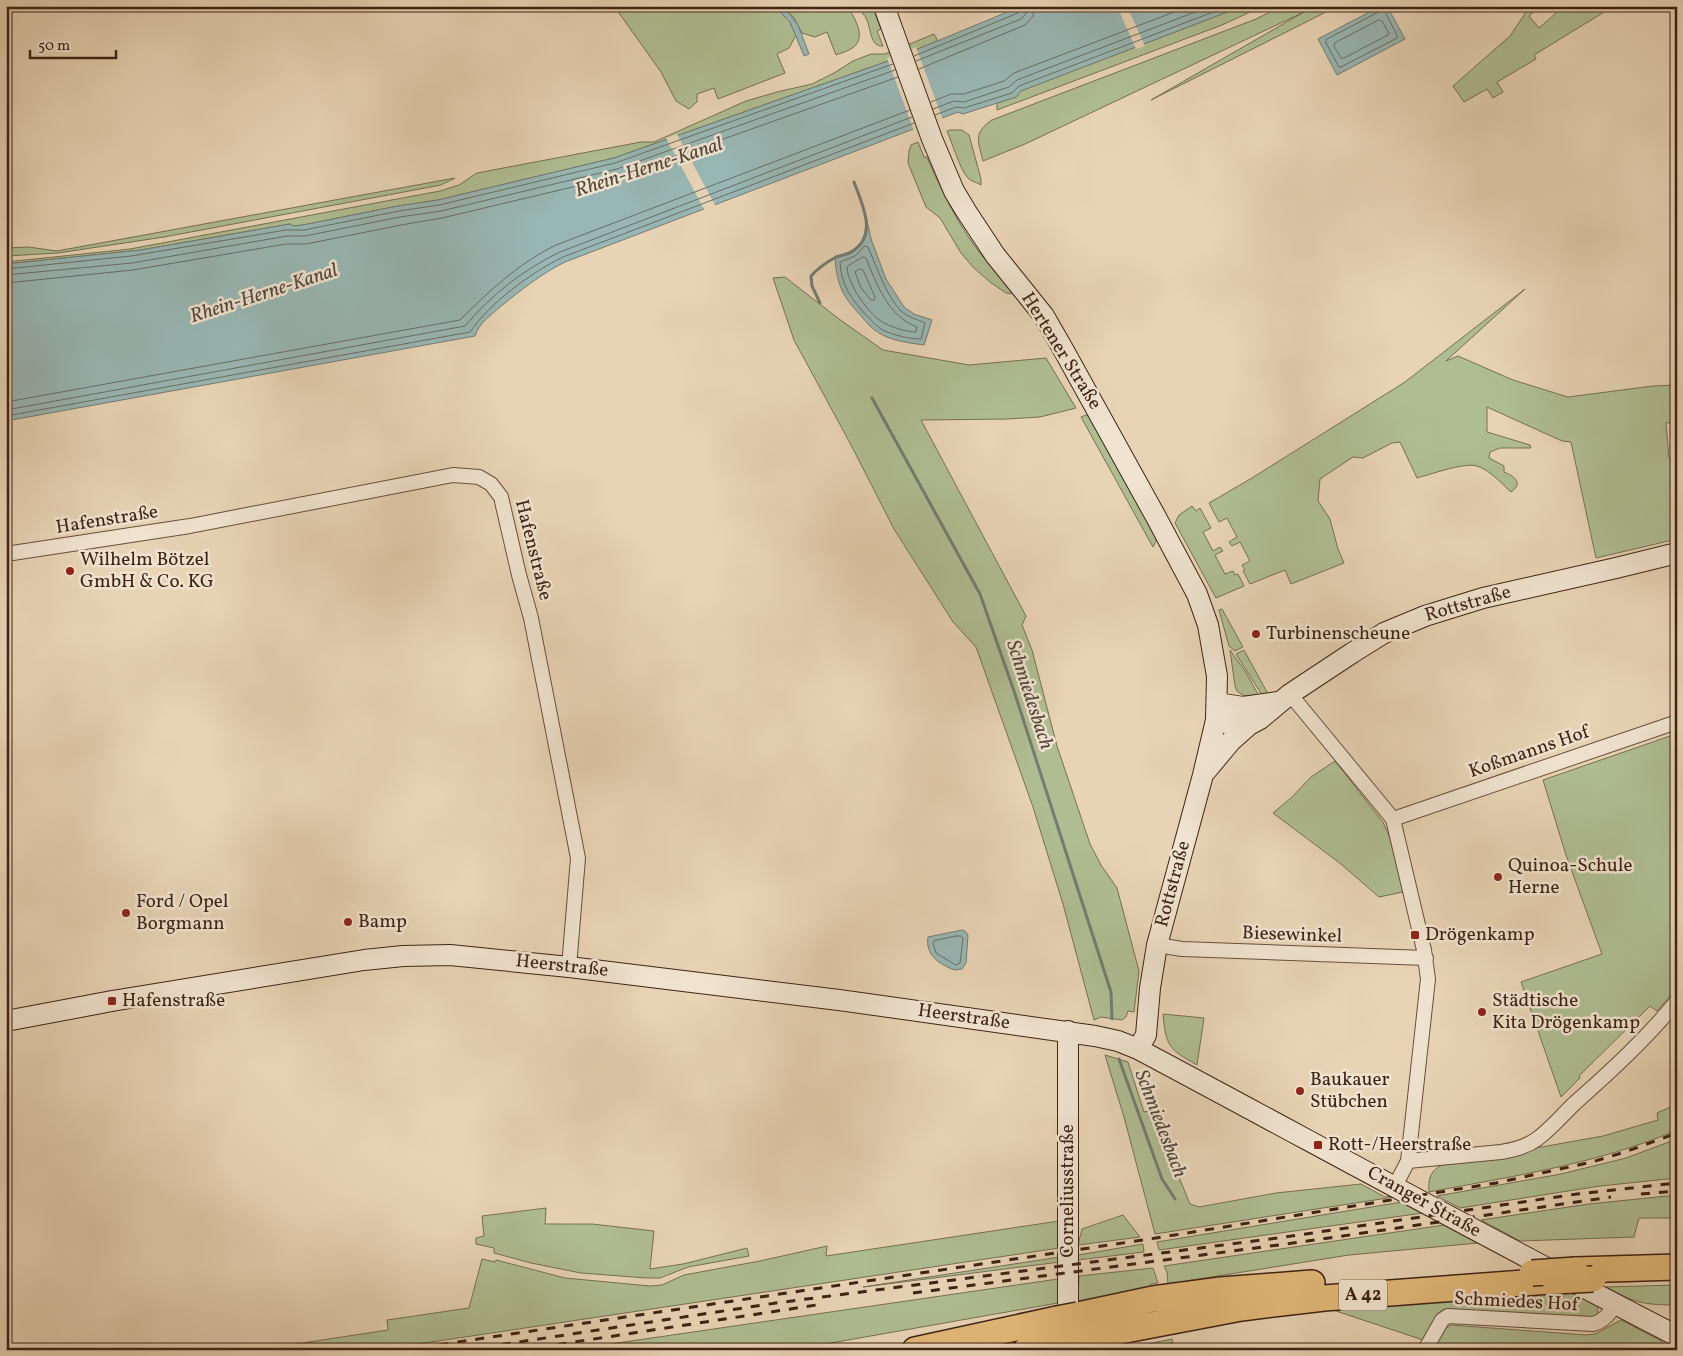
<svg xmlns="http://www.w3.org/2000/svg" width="1683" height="1356" font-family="Vollkorn,serif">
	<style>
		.green { fill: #afbe92; stroke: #767054 }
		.water { fill: #98b7b4; stroke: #747c74 }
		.pier { fill: #e8d4b5 }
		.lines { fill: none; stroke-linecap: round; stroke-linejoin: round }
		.shore { stroke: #6b6d64; stroke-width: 1 }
		.stream { stroke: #747c74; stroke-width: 3 }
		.street-casing { stroke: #684f3d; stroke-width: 16 }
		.secondary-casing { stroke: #3e2315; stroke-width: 22 }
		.highway-casing { stroke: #3e2315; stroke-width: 28 }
		.street { stroke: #f0e3cf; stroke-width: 14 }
		.secondary { stroke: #f0e3cf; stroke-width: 20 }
		.highway { stroke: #e4ba7a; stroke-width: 25 }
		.rail { stroke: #3e2315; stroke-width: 3; stroke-dasharray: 9 9; stroke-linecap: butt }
		.highway-bridge-casing { stroke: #3e2315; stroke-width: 28; stroke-linecap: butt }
		.highway-bridge { stroke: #e4ba7a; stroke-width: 25 }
		.poi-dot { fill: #8f2418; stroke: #f0e3cf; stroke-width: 2 }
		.labels { text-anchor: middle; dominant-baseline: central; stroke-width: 5; stroke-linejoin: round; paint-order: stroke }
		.shield { fill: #f0e3cf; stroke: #735d4d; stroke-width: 1 }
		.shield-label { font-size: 18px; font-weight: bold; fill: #3e2315 }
		.street-label { font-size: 19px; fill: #3e2315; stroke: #f0e3cf }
		.poi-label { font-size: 19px; fill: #3e2315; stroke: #f0e3cf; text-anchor: start }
		.water-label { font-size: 20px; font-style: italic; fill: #54483d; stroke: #f0e3cf }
	</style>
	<rect width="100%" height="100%" fill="#e8d4b5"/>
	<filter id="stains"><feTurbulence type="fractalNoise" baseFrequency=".004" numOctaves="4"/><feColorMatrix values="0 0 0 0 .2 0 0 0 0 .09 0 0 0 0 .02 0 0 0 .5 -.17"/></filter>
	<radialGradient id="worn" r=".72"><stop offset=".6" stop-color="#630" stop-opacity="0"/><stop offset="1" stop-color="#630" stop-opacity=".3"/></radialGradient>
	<path class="green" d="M614 6H774L790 22 796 35 789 48 777 54 785 73 718 99 714 88 697 94V102L689 109 676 101 661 72Z
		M783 6H847C855 18 868 39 851 49 846 52 840 53 836 55L827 32 815 37 802 33 794 18Z
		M857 6H872L881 29 877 31 883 46C870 47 871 29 867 20 865 15 860 11 857 6Z
		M1243 6H1263L1222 25 997 110V103L1016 97 1020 91Z
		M1282 6H1338L1151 100 1304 12 1025 144 983 161C978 141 973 133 992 120L1256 19Z
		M1530 6H1541L1529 16 1539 28 1564 6H1614L1534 55 1536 59 1497 82 1503 92 1493 98 1487 89 1464 102 1453 86 1510 36Z
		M934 34 938 41 891 60 614 158 438 200 398 206 303 225 293 226 290 224 141 250 6 264V262L130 249 440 191 459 185 477 173 641 142H654L746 101 777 92 812 84 834 73 853 61 871 54H885Z
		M950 130H962L969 135 981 179V185C977 182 972 182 968 178 960 170 952 142 947 131Z
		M918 142 924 157H927C942 192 959 227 983 257 992 269 1004 280 1014 292V294L1006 293 990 282 973 267 961 253 940 218 926 207 908 163 909 151 911 145Z
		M455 178 441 185 164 237 58 253 6 256V248L28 247 57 251Z
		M785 277 839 319 883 350 969 365 1046 358 1076 408 1040 417 1007 419 921 420 1026 616 1022 625 1032 650 1057 746 1090 844 1101 865 1117 888 1139 971 1134 1012 1128 1011 1126 1017 1122 1020 1101 1017 1094 1020 1063 904 1033 807 976 647 953 622 894 529 850 443 794 340 773 278Z
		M1525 289 1446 361 1458 356 1513 380 1568 397 1653 386 1677 385V422L1666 423 1669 458 1677 459V539L1596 558 1571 442 1562 441 1487 407V432L1530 445 1531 448H1500L1490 452 1489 458 1504 466V472C1514 476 1524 483 1511 492 1501 483 1490 470 1477 466 1464 462 1429 475 1417 478L1400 442 1392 443 1363 458 1353 457 1320 479 1318 501 1330 519 1338 549 1344 563 1291 584 1285 570 1250 584 1243 571 1245 570 1242 565 1250 561 1240 542 1232 546 1229 542 1237 537 1227 518 1219 522 1209 503 1252 478 1405 382Z
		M1086 415 1092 418 1156 530V541L1153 547 1081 417Z
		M1192 506 1196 511 1200 508 1211 528 1203 532 1213 551 1220 547 1223 551 1215 555 1225 574 1233 571 1235 575 1238 574 1244 586 1216 598 1175 523 1179 515Z
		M1222 609 1243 647 1235 651 1229 646 1219 610Z
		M1230 650 1245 671 1259 696H1244L1237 691 1235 686Z
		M1244 650 1268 694 1262 695 1236 654Z
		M1673 735 1677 743V988L1657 1011 1650 1006 1579 1076 1580 1078 1561 1097 1521 982 1602 954 1566 855 1543 780Z
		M1335 761 1383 822 1390 838 1403 892 1379 897 1341 864 1273 813 1291 798 1311 777Z
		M1163 1014 1204 1018 1197 1065C1169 1049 1166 1047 1163 1014Z
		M1105 1055 1128 1062 1144 1112 1148 1111 1162 1147 1167 1148 1190 1204 1199 1207 1276 1193 1361 1184 1385 1197 1391 1196 1394 1197 1155 1234 1124 1117Z
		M1677 1104V1130C1598 1164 1513 1176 1429 1192 1428 1179 1430 1172 1441 1165L1503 1157 1530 1149 1603 1136 1658 1120 1657 1113Z
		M1677 1139V1178L1600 1186 1460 1208 1437 1196 1561 1174 1626 1158Z
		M1677 1195V1218H1639L1634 1237 1520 1241 1481 1220 1589 1204Z
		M1402 1202 1423 1213 1159 1250 1157 1242Z
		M546 1208 545 1224H592L654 1231 650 1269 683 1264 747 1248 749 1256 688 1267 660 1278H646L581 1273 531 1263 494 1253V1248L476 1244V1238L484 1236 482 1216Z
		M1123 1215 1140 1237 1078 1245 1082 1229Z
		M1059 1221V1248L378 1350H256L388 1330 387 1320 469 1308 482 1259 495 1262 496 1260 565 1278 650 1286 662 1285 684 1275 760 1261 827 1246 826 1256Z
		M1444 1225 1478 1243 1349 1255 1168 1284 1167 1272 1164 1266Z
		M1143 1244 1144 1252 1078 1260V1255Z
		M1060 1257V1262L863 1287Z
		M1153 1268 1158 1283 1150 1284 1151 1287 1078 1302 1079 1276Z
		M1058 1279V1303L831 1343 804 1350H569Z
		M1677 1285V1305C1644 1305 1635 1303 1606 1287Z
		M1566 1289 1598 1306 1597 1316 1588 1320 1450 1310C1433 1316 1432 1325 1423 1340L1330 1309Z
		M1621 1320 1663 1342 1660 1350H1451L1435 1344 1443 1330 1451 1325 1586 1335 1595 1334Z
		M1172 1339 1174 1350H1118Z"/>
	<path class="water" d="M774 6H783L798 25 809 54 804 56 790 22Z
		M1022 6H1243L1021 91 1016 97 963 114 958 112 565 262C541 274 521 290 500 307 490 316 479 323 475 336L6 421V264L141 250 290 224 293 226 303 225 398 206 438 200 614 158 891 60Z
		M1381 6H1387L1405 39 1337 75 1318 39Z
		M866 216 871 239 886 279 904 307 914 314 932 320 924 345C909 343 892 341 879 333 872 329 867 323 862 317 843 297 837 286 835 258 858 250 867 242 866 216Z
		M962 930 965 931 968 935 966 963 962 969 955 970C940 965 925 955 928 937Z"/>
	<path class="pier" d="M1117 6H1127L1145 46 1136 49Z
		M916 47 943 120 914 131 887 58Z
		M677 134 716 207 705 211 666 138Z"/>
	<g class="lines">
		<path class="shore" d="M1381 11 1385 12 1397 35V38L1341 67H1339L1326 43V40Z
			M1379 20 1382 21 1389 33 1388 35 1344 58H1341L1334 46 1335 43Z
			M914 56 1018 13 1021 10V6
			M916 61 1021 19 1026 14 1028 6
			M919 69 1025 25 1033 16 1035 6
			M931 102 951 94H964L1004 81 1014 73 1190 6
			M933 109 954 101 964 102 1009 87 1017 80 1211 6
			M935 115 956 107 964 108 1012 93 1019 86 1229 6
			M865 246 868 247C876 265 886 296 901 311 907 317 917 319 925 323L921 339C909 339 893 335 883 330 875 326 871 319 865 314 851 298 841 285 840 262L855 256Z
			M863 257 866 258C877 285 888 316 917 327L916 332C907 332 895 328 886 324 870 317 847 284 847 267Z
			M6 269 131 256 286 230H304L399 211 439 205 615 163 893 64
			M860 269 863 270 875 297 874 300H871L861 288 855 272Z
			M6 275 132 263 287 236H305L400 217 441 211 617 169 895 70
			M6 283 133 270 286 244H306L401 225 442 218 619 176 898 77
			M6 402 460 320C489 291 519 263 556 245L910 110
			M6 410 465 326C490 296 524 269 560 252L912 117
			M6 416 470 332C490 303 530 273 563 257L914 123
			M956 936H961L963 938 960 963 956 965 936 953 933 943 934 941Z"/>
		<path class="stream" d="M820 303 812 286 811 276C818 268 827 262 836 257 841 255 847 255 851 252 879 236 862 204 854 182
			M872 398 980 594 1014 691 1111 992 1112 1019
			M1119 1059 1162 1179 1175 1199"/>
		<defs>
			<path id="street" d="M6 554 190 526 453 475 479 477 491 484 501 497 519 575 531 618 578 858 569 967
				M1290 694 1393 819 1424 950 1428 979 1408 1161 1395 1186
				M1393 819 1677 722
				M1157 945 1182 949 1426 958
				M1408 1161 1501 1152C1514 1150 1526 1147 1537 1139 1551 1129 1563 1114 1576 1102 1611 1071 1647 1038 1677 1001
				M1425 1350 1442 1320 1448 1316 1593 1324C1604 1321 1610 1314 1615 1304"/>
			<path id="secondary" d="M884 6 932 139 954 191 966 211 995 255 1044 316 1063 349 1156 517 1197 594 1208 625 1217 676 1216 720 1203 775 1157 945 1150 988 1146 1035 1138 1049
				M1217 703 1243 707 1278 702
				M1216 720 1232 725H1249L1260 719 1290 694 1352 653 1384 633 1425 616 1483 598 1616 568 1677 553
				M1206 771 1231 741 1249 725
				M6 1021 112 1001 364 960 403 956 450 955 569 967 839 1000 1095 1036 1118 1041 1138 1049C1318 1145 1496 1243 1677 1336
				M1068 1031V1332"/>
			<path id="highway" d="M1575 1270 1677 1267
				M1078 1315 1153 1299 1221 1290 1312 1283
				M1078 1339 1241 1308 1324 1298 1550 1281
				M915 1350 1057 1319
				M1026 1350 1057 1343"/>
		</defs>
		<use href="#street" class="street-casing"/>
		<use href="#secondary" class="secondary-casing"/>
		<use href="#highway" class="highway-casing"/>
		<use href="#street" class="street"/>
		<use href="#secondary" class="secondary"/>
		<use href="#highway" class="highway"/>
		<path class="rail" d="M1641 1194 1677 1191
			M913 1293 1301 1242 1611 1197
			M404 1350 1156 1238 1496 1183 1592 1162 1625 1152 1677 1133
			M466 1350 776 1303 1285 1237 1577 1194 1677 1183
			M522 1350 823 1304"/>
		<defs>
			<path id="highway-bridge" d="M1532 1273 1575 1270
				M1555 1281 1593 1279
				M1057 1319 1078 1315
				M1057 1343 1078 1339"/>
		</defs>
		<use href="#highway-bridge" class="highway-bridge-casing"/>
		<use href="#highway-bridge" class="highway-bridge"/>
	</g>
	<g class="poi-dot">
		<circle cx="70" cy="571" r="5"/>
		<circle cx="1256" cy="634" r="5"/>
		<circle cx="1498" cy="877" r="5"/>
		<circle cx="126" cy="913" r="5"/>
		<circle cx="348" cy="922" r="5"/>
		<rect x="1410" y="930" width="10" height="10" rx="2.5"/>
		<rect x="107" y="996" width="10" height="10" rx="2.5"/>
		<circle cx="1482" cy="1012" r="5"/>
		<circle cx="1300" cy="1091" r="5"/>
		<rect x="1313" y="1140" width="10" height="10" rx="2.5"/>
	</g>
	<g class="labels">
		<rect class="shield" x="1339" y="1279.5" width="48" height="31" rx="4"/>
		<g class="shield-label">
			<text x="1363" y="1295">A 42</text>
		</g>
		<g class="street-label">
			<text transform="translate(1061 351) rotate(58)">Hertener Straße</text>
			<text transform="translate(107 520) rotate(-9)">Hafenstraße</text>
			<text transform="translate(533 550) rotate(76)">Hafenstraße</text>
			<text transform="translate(1468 604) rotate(-16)">Rottstraße</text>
			<text transform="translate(1529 752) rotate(-19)">Koßmanns Hof</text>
			<text transform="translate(1173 884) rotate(-75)">Rottstraße</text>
			<text transform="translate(1292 935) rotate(2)">Biesewinkel</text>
			<text transform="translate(562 966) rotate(6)">Heerstraße</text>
			<text transform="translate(964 1017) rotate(8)">Heerstraße</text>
			<text transform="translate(1068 1191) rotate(-90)">Corneliusstraße</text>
			<text transform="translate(1424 1202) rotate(29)">Cranger Straße</text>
			<text transform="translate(1516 1302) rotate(3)">Schmiedes Hof</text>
		</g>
		<g class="poi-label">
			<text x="80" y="560">Wilhelm Bötzel<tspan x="80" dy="22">GmbH &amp; Co. KG</tspan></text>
			<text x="1266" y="634">Turbinenscheune</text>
			<text x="1508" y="866">Quinoa-Schule<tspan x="1508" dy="22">Herne</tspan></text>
			<text x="136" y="902">Ford / Opel<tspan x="136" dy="22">Borgmann</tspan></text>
			<text x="358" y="922">Bamp</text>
			<text x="1425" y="935">Drögenkamp</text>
			<text x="122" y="1001">Hafenstraße</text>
			<text x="1492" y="1001">Städtische<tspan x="1492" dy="22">Kita Drögenkamp</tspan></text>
			<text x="1310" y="1080">Baukauer<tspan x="1310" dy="22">Stübchen</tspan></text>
			<text x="1328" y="1145">Rott-/Heerstraße</text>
		</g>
		<g class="water-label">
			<text transform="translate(649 168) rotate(-18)">Rhein-Herne-Kanal</text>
			<text transform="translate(264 294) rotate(-18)">Rhein-Herne-Kanal</text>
			<text transform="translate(1029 695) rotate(72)">Schmiedesbach</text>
			<text transform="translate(1160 1124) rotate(69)">Schmiedesbach</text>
		</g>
	</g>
	<rect width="1683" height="1356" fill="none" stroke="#e8d4b5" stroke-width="25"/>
	<rect x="8" y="8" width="1668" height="1341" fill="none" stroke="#3e2315" stroke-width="2.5"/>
	<rect x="12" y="12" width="1658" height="1331" fill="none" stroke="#3e2315"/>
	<path d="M30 50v8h86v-8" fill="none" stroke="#3e2315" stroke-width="2.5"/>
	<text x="38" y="50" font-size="15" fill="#3e2315" stroke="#f0e3cf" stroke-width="4" paint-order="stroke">50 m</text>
	<rect width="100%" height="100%" filter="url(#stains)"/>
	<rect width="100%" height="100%" fill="url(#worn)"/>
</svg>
